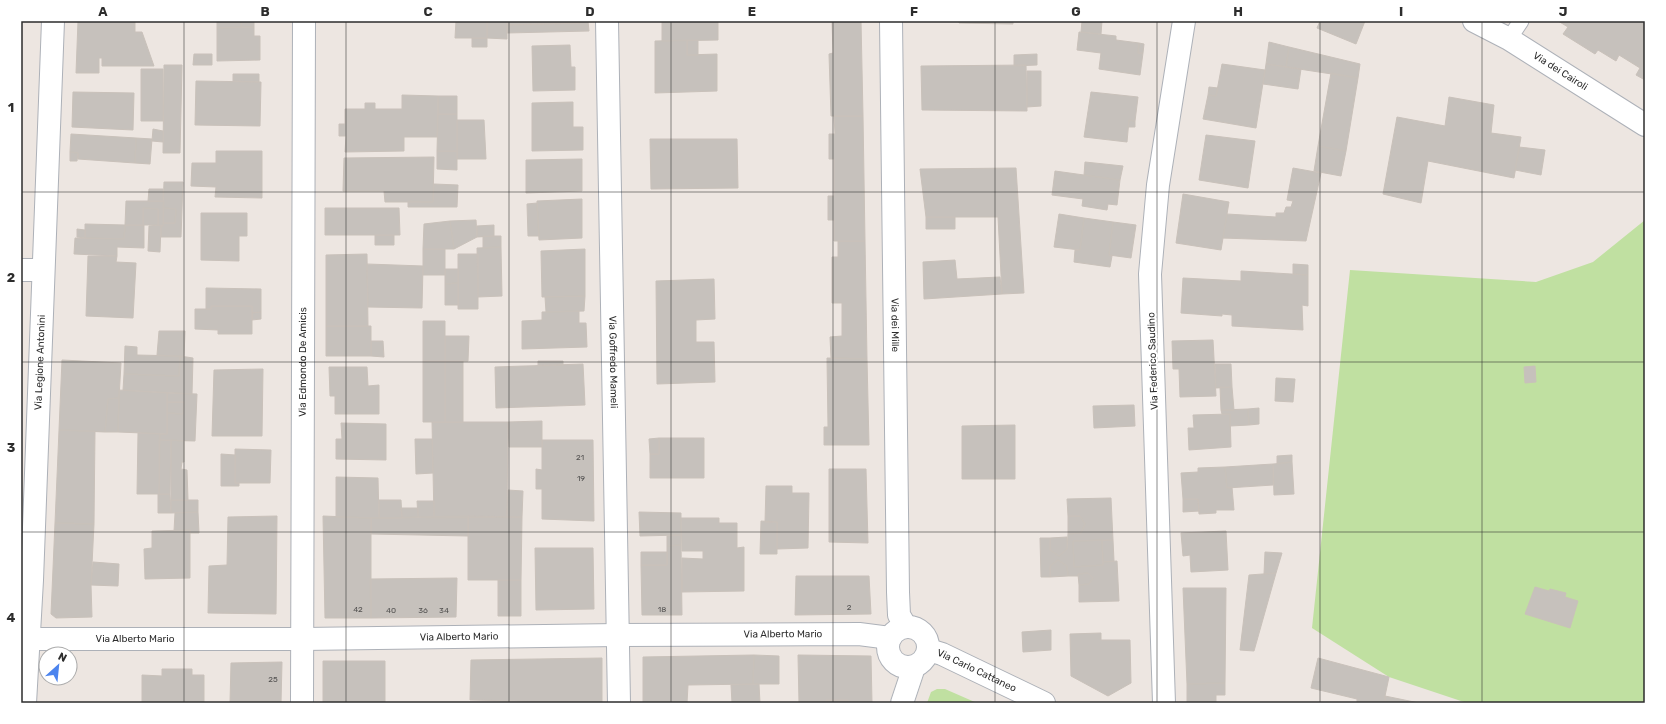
<svg xmlns="http://www.w3.org/2000/svg" width="1666" height="724" font-family="Rubik,sans-serif">
	<style>
		.green { fill: #c0e0a1 }
		.building { fill: #c6c1bc; stroke: #c9c1ba }
		.lines { fill: none; stroke-linecap: round; stroke-linejoin: round }
		.lane-casing { stroke: #adb1b8; stroke-width: 17 }
		.street-casing { stroke: #adb1b8; stroke-width: 24 }
		.secondary-casing { stroke: #adb1b8; stroke-width: 24 }
		.lane { stroke: #fff; stroke-width: 15 }
		.street { stroke: #fff; stroke-width: 22 }
		.secondary { stroke: #fff; stroke-width: 22 }
		.grid { fill: none; stroke: #2d2d2d; stroke-width: 1; stroke-opacity: 0.55 }
		.labels { text-anchor: middle; dominant-baseline: central; stroke-width: 4; stroke-linejoin: round; paint-order: stroke }
		.number-label { font-size: 8px; fill: #535251 }
		.street-label { font-size: 10px; fill: #2d2d2d; stroke: #fff }
		.neatline { fill: none; stroke: #2d2d2d; stroke-width: 1.5 }
		.grid-label { font-size: 13px; text-anchor: middle; font-weight: bold; fill: #2d2d2d }
	</style>
	<rect width="100%" height="100%" fill="#ede6e1"/>
	<path class="green" d="M1645 220V703H1467L1389 677 1312 628 1350 270 1536 282 1593 262Z
		M937 689H945L977 703H927L931 692Z"/>
	<path class="building" d="M78 21H135V32H142L154 66H102V58H99V73H76Z
		M217 21 241 22 242 27 217 28Z
		M233 21H254V27H242L241 22Z
		M456 21H487V38H455Z
		M487 21H507V39L487 38Z
		M507 21H580V23L507 25Z
		M580 21H588L589 31 507 33V25L580 23Z
		M662 21H718V40L662 41Z
		M832 21H861L863 116H831L829 54 833 53Z
		M959 21H1013V24L959 23Z
		M1082 21H1102L1101 34 1081 32Z
		M1320 21H1365L1356 44 1317 28Z
		M1558 21H1645V80L1636 75 1640 68 1619 55 1616 61 1598 50 1595 54 1563 34 1568 27Z
		M254 27V36H260V60L217 61V28Z
		M1079 32 1116 36V40L1139 43 1138 53H1143L1140 75 1099 69 1101 53 1077 50Z
		M472 38H487V47H472Z
		M687 40H698V55H687Z
		M687 40V55L717 54V91L655 93V41Z
		M1269 42 1289 47 1286 67 1266 64Z
		M1139 43 1144 44 1143 53H1138Z
		M570 45 571 67H575V90L533 91 532 46Z
		M1289 47 1360 64 1358 78 1286 67Z
		M194 54H212V65H193Z
		M1037 54V65L1014 66V55Z
		M1222 64 1265 70 1256 128 1203 119 1208 95 1216 96Z
		M1266 64 1301 69 1298 89 1263 84Z
		M164 65H182L180 153H163Z
		M1026 65 1027 111 922 110 921 66Z
		M141 69H163V121H141Z
		M1027 71H1041V106L1027 107Z
		M1331 73 1358 78 1346 151 1318 146Z
		M233 74H259V82L233 81Z
		M196 81 261 82 260 126 195 125Z
		M1209 87 1218 88 1216 96 1208 95Z
		M73 92 134 93 133 130 72 127Z
		M1091 92 1138 97 1135 121 1129 120 1127 142 1084 137Z
		M402 95 438 96 437 137H404V151L345 152 346 136H339V124H345V109H365V103H375V109H402Z
		M438 96H457V114H438Z
		M1449 97 1494 105 1491 133 1521 137 1514 178 1428 161 1421 203 1383 194 1397 117 1445 126Z
		M573 102V127H583V150L532 151V103Z
		M438 114H457V151H437Z
		M834 116H863L865 241H834V220H828V196H834V159H829V134H835Z
		M457 120H484L486 159H457Z
		M1129 120 1135 121V127H1128Z
		M153 129 163 131V142L152 141Z
		M71 134 136 138 135 163 78 159V153L70 152Z
		M1206 135 1255 141 1248 188 1199 180Z
		M136 138 152 139 150 164 135 163Z
		M650 139H737L738 188 651 189Z
		M1318 146 1346 151 1341 176 1314 171Z
		M1519 147 1545 150 1541 175 1515 170Z
		M216 151H262V198L215 197 216 187 191 186 192 163H216Z
		M437 151H457V170L437 169Z
		M70 152 78 153 77 161H70Z
		M434 157 433 202H385L384 191H343L344 158Z
		M582 159V191L526 193V160Z
		M1085 162 1123 166 1120 180 1084 175Z
		M1016 168 1024 293 1002 294 998 217H926L920 169Z
		M1293 168 1321 173 1306 241 1223 238 1227 214 1276 217V213H1284L1286 207H1291L1293 201 1287 200Z
		M1055 171 1120 180 1117 205 1108 204 1107 210 1082 206 1083 199 1052 195Z
		M164 182H183L181 237H161V226H163V223H175L176 209 163 208Z
		M434 184 458 185 457 207H408V201L433 202Z
		M149 189H163V201H148Z
		M1183 194 1229 202 1221 250 1176 243Z
		M582 199V238L539 240 537 201Z
		M126 201H164L163 226 158 225V209L143 208V225H125Z
		M537 203 539 236H528L527 204Z
		M143 208 158 209V225H143Z
		M163 208 176 209 175 223H163Z
		M325 208H399L400 235H325Z
		M201 213H247V236H239V261L201 260Z
		M1059 214 1084 218 1080 250 1054 247Z
		M926 217H955V229H926Z
		M1084 218 1113 222 1109 255 1112 256 1110 267 1074 262 1075 250H1080Z
		M476 220 477 237 454 249 450 221Z
		M450 221 454 249H423L424 224Z
		M1113 222 1136 225 1131 258 1109 255Z
		M85 224 125 225 124 239 85 238Z
		M125 225H144V248L117 247V256L74 254 75 238 124 239Z
		M158 225 161 226 160 252 148 251 149 226Z
		M494 225V236L477 237V226Z
		M77 229 85 230V238L77 237Z
		M375 235H394V245H375Z
		M483 236H501V247L483 248Z
		M838 241H865L867 359 831 358 830 337 842 336V303H832V257H838Z
		M501 247 502 296 478 297 477 248Z
		M423 249H445V275H423Z
		M585 249V296L542 297 541 251Z
		M367 254 368 326H326V255Z
		M458 254H478V309H458Z
		M88 256H117L116 262 136 263 133 318 86 316Z
		M955 260 957 279 1000 277 1002 294 924 299 923 262Z
		M367 264 423 266 422 308 368 307Z
		M1293 264 1308 265V275L1293 274Z
		M445 269H458V283L445 284Z
		M1241 271 1308 275V306L1302 305 1303 330 1232 326V315L1222 314V316L1181 313 1183 278 1241 281Z
		M714 279 715 319 696 320V342H714L715 382 657 384 656 281Z
		M458 283V305H445V284Z
		M206 288 261 289V312L252 313V306H211V309H206Z
		M585 296 584 311 546 312 545 297Z
		M211 306H252V334H218V330L195 329V309H211Z
		M579 311V323H586L587 347 522 349V321L542 320V312Z
		M261 312V319L252 320V313Z
		M423 321H445V361H423Z
		M326 326H371V356H326Z
		M159 331H185L184 357 157 355Z
		M445 336H469L468 361H445Z
		M1213 340 1216 396 1180 397 1179 369H1173L1172 341Z
		M371 341H383L384 357 371 356Z
		M125 346 137 347V355L180 356 179 376 124 374Z
		M180 356 193 358 192 394 123 390 124 374 179 376Z
		M827 358 867 359 869 445H824V427H828Z
		M62 360 121 363 119 398 108 399 105 432 59 430Z
		M423 361H445V422H423Z
		M445 361H463V422H445Z
		M538 361H563V365L538 366Z
		M583 364 585 405 496 408 495 367Z
		M1215 364H1231L1232 387 1216 388Z
		M1535 366 1536 382 1525 383 1524 367Z
		M329 367H367L368 386 379 385V414H335V396H330Z
		M263 369 262 436H212L214 370Z
		M1276 378 1295 379 1293 402 1275 401Z
		M1220 387H1232L1234 410H1221Z
		M119 390 167 393V434L118 432Z
		M167 393 197 394 195 441 159 440 160 434H167V413L183 414 184 402H167Z
		M119 398 118 432H105L108 399Z
		M167 402H184L183 414 167 413Z
		M1134 405 1135 426 1094 428 1093 406Z
		M1259 408V424L1249 425 1248 409Z
		M1248 409 1249 425 1230 426V414H1222L1221 410Z
		M1230 414 1231 447 1189 450 1188 428H1194L1193 415Z
		M542 421V447H509L508 422Z
		M432 422H508L507 517 434 518Z
		M341 423 386 424V460L336 459V439H342Z
		M1015 425V479H962V426Z
		M59 430 95 431 94 524 55 523Z
		M138 433 160 434 159 494H137Z
		M659 438V454H650L649 439Z
		M659 438H704V478H650V454H659Z
		M415 439H432L433 473 416 474Z
		M159 440H171L170 494H159Z
		M171 440 184 441V462H182L181 469 187 470 188 500H171Z
		M542 440H593L594 521 542 519V489H536V469L542 470Z
		M235 449 271 450 270 483H235Z
		M221 454 235 455V483H239V486H221Z
		M1292 455V462L1277 464V456Z
		M1292 462 1294 494 1274 495 1273 464Z
		M1273 464V485L1227 488 1225 467Z
		M1225 467 1227 488 1232 487 1234 510H1216V513L1199 514 1198 499H1183L1181 473 1198 472V468Z
		M829 469H866L868 543 829 542Z
		M336 477 378 478 379 518 336 517Z
		M766 486H792V493H809L808 548 777 549V522H765Z
		M508 490 523 491 522 517H507Z
		M158 494H170L171 513H158Z
		M1111 498 1113 540 1073 541 1074 567 1103 565V562L1117 561 1119 601 1079 602V585L1089 584 1093 578 1088 573 1078 574V576H1068L1067 566 1058 560 1050 566V577H1041L1040 538H1050V550L1059 556 1067 549 1068 534 1081 533 1085 524 1080 516H1068L1067 499Z
		M1183 499H1198L1199 511 1183 512Z
		M171 500H198V512L171 513Z
		M379 500H401L402 518H379Z
		M417 501H434V518L418 517Z
		M401 508H418V517L402 518Z
		M198 512 199 533H190V530L174 531 175 513Z
		M639 512 681 513V535L640 536Z
		M277 516 276 614 208 613 209 566 227 565 228 517Z
		M323 516 371 518V618H325Z
		M468 516 522 517 521 580H468Z
		M468 516V536L371 534V518Z
		M1068 516H1080L1085 524 1081 533 1068 534Z
		M681 518H719V523H737V548L744 547V591L682 592V558L703 559V551H682Z
		M761 521 777 522V554H760Z
		M55 523 94 524 91 585 92 617 56 618 51 614Z
		M190 530V578L145 579 144 549 152 548V531Z
		M1226 531 1228 570 1191 572 1190 555 1183 556 1181 533Z
		M681 535V545L667 546V536Z
		M1067 537V549L1059 556 1050 550V538Z
		M1102 540H1113L1114 561 1103 562Z
		M1102 540 1103 565 1074 567 1073 541Z
		M681 545 682 615H642L641 565H667V546Z
		M535 548H593L594 609 536 610Z
		M641 552H667V565H641Z
		M1265 552 1282 553 1276 573 1264 574Z
		M1058 560 1067 566 1068 576 1050 577V566Z
		M93 562 119 564 118 586 91 585Z
		M1088 573 1093 578 1089 584 1079 585 1078 574Z
		M1276 573 1254 651 1240 650 1249 575Z
		M796 576H869L871 614 795 615Z
		M457 578 456 617 371 618 370 579Z
		M498 580H521V616H498Z
		M1535 587 1549 591 1550 589 1566 593 1565 597 1578 601 1570 628 1525 614Z
		M1183 588H1226L1225 683 1187 684Z
		M1051 630V650L1023 652 1022 632Z
		M1101 633V640H1130L1131 683 1108 696 1071 676 1070 634Z
		M754 655 753 684 688 685 687 703H643V657Z
		M754 655 779 656V684H753Z
		M798 655 871 656 872 703H848V700H826V703H799Z
		M602 658V703L470 700 471 660Z
		M1318 658 1389 677 1385 696V703H1357V699L1311 688Z
		M323 661H385V703H323Z
		M282 662 281 703H230L231 663Z
		M162 669H192V675H204V703H142V675L162 676Z
		M1225 683V695H1216V703H1187V684Z
		M759 684 760 703H732L731 685Z
		M1385 696 1419 703H1385Z
		M826 700H848V703H826Z"/>
	<g class="lines">
		<defs>
			<path id="lane" d="M1509 39 1521 21"/>
			<g id="street">
				<path id="s1" d="M607 21 619 703"/>
				<path id="s2" d="M891 21 898 592 899 615 906 627"/>
				<path d="M21 270H43"/>
				<circle cx="908" cy="647" r="20"/>
				<path id="s3" d="M28 639H303L618 635 859 634 890 638"/>
				<path id="s4" d="M929 650 942 654 1044 703"/>
				<path id="s5" d="M302 703 304 21"/>
				<path d="M902 703 914 667"/>
				<path d="M1164 703 1150 274 1158 185 1184 21"/>
			</g>
			<g id="secondary">
				<path id="s6" d="M1474 21 1509 39 1645 125"/>
				<path id="s7" d="M25 703 32 580 53 21"/>
			</g>
		</defs>
		<use href="#lane" class="lane-casing"/>
		<use href="#street" class="street-casing"/>
		<use href="#secondary" class="secondary-casing"/>
		<use href="#lane" class="lane"/>
		<use href="#street" class="street"/>
		<use href="#secondary" class="secondary"/>
	</g>
	<path class="grid" d="M184 21V703M346 21V703M509 21V703M671 21V703M833 21V703M995 21V703M1157 21V703M1320 21V703M1482 21V703M21 192H1645M21 362H1645M21 532H1645"/>
	<g class="labels">
		<g class="number-label">
			<text x="580" y="457">21</text>
			<text x="581" y="478">19</text>
			<text x="849" y="607">2</text>
			<text x="358" y="609">42</text>
			<text x="662" y="609">18</text>
			<text x="391" y="610">40</text>
			<text x="423" y="610">36</text>
			<text x="444" y="610">34</text>
			<text x="273" y="679">25</text>
		</g>
		<g class="street-label">
			<text stroke="none"><textPath href="#s6" startOffset="100">Via dei Cairoli</textPath></text>
			<text stroke="none"><textPath href="#s2" startOffset="304">Via dei Mille</textPath></text>
			<text transform="translate(1153 361) rotate(-92)">Via Federico Saudino</text>
			<text stroke="none"><textPath href="#s7" startOffset="341">Via Legione Antonini</textPath></text>
			<text stroke="none"><textPath href="#s5" startOffset="341">Via Edmondo De Amicis</textPath></text>
			<text stroke="none"><textPath href="#s1" startOffset="341">Via Goffredo Mameli</textPath></text>
			<text stroke="none"><textPath href="#s3" startOffset="755">Via Alberto Mario</textPath></text>
			<text stroke="none"><textPath href="#s3" startOffset="431">Via Alberto Mario</textPath></text>
			<text stroke="none"><textPath href="#s3" startOffset="107">Via Alberto Mario</textPath></text>
			<text stroke="none"><textPath href="#s4" startOffset="52">Via Carlo Cattaneo</textPath></text>
		</g>
	</g>
	<rect width="1666" height="724" fill="none" stroke="#ffffff" stroke-width="44"/>
	<g transform="translate(58 666) rotate(27)"><circle r="19" fill="#ffffff" stroke="#ababab"/>
	<path d="M0-3L7 15L0 10L-7 15Z" fill="#4c84ee"/>
	<text y="-6" font-size="11" font-weight="bold" text-anchor="middle" fill="#2d2d2d">N</text>
	</g>
	<rect x="22" y="22" width="1622" height="680" class="neatline"/>
	<g class="grid-label">
		<text x="103" y="16">A</text>
		<text x="265" y="16">B</text>
		<text x="428" y="16">C</text>
		<text x="590" y="16">D</text>
		<text x="752" y="16">E</text>
		<text x="914" y="16">F</text>
		<text x="1076" y="16">G</text>
		<text x="1238" y="16">H</text>
		<text x="1401" y="16">I</text>
		<text x="1563" y="16">J</text>
		<text x="11" y="112">1</text>
		<text x="11" y="282">2</text>
		<text x="11" y="452">3</text>
		<text x="11" y="622">4</text>
	</g>
</svg>
